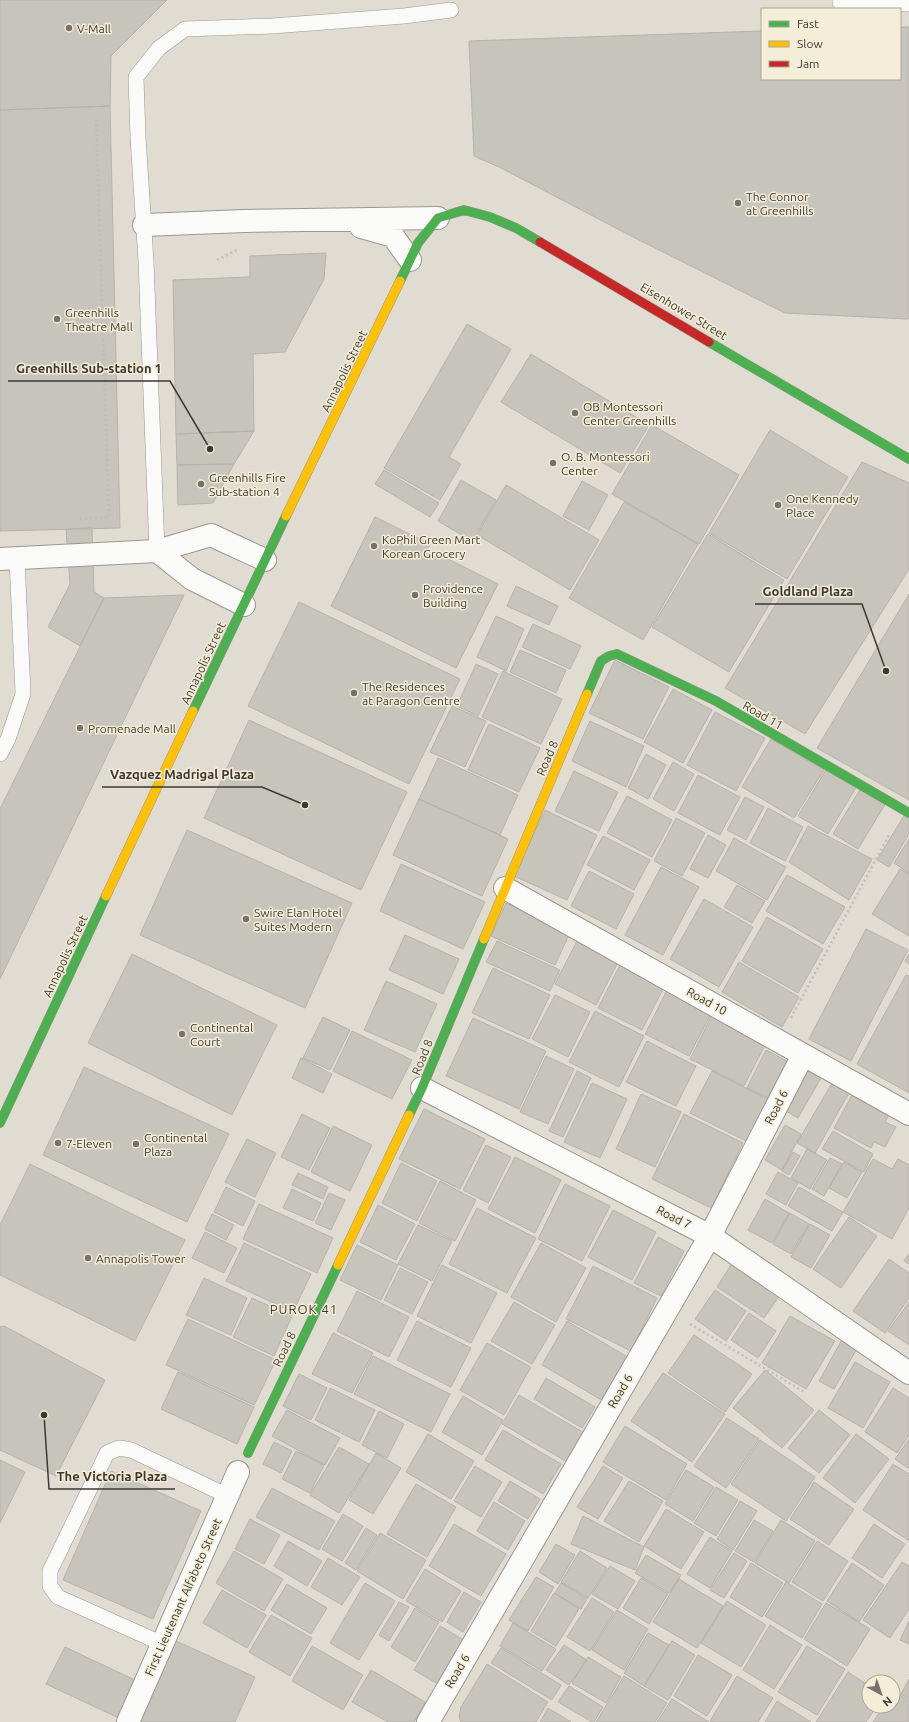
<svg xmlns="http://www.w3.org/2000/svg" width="909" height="1722" font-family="Ubuntu,sans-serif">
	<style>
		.building { fill: #c7c4bb; stroke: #b6b3aa }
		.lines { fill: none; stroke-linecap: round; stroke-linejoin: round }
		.lane-casing { stroke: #9b978f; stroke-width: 16 }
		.street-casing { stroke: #9b978f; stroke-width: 24 }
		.fast-casing { stroke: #9b978f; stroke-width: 10 }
		.slow-casing { stroke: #9b978f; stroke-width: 10 }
		.jam-casing { stroke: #9b978f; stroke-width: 10 }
		.path { stroke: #c0bdba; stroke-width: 2.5; stroke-dasharray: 2 3; stroke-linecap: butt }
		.lane { stroke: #fafaf8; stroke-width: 15 }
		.street { stroke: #fafaf8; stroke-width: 22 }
		.fast { stroke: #4caf50; stroke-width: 9 }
		.slow { stroke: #ffc107; stroke-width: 9 }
		.jam { stroke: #c62828; stroke-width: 9 }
		.poi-dot { fill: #767269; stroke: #f4edd8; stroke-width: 1.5 }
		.labels { text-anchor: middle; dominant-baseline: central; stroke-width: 3; stroke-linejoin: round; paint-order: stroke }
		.poi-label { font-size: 12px; fill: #3c3931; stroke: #f4edd8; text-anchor: start }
		.street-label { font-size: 12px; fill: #3c3931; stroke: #f4edd8 }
		.neighbourhood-label { font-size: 13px; letter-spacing: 1px; fill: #3c3931; stroke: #f4edd8 }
		.leader { fill: none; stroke: #3c3931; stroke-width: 1.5 }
		.callout-dot { fill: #3c3931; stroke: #f4edd8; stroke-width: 1.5 }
		.callout-label { font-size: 13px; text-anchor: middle; font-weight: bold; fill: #3c3931; stroke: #f4edd8; stroke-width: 3; stroke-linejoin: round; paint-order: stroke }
	</style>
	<rect width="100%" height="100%" fill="#e1dcd1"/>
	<path class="building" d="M0 0H167L111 56 110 106 0 110Z
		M900 27H909V315L908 319 785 313 635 238 501 168 474 156 469 41 762 31V79H900Z
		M110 106 120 528 0 531V110Z
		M326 253 324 279 285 352 253 354 254 431 176 434 173 280 250 277V256Z
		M467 324 511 349 449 457 461 464 440 500 384 468Z
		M531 354 649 425 620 473 501 402Z
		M652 425 739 475 699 544 612 494Z
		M770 430 848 477 787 579 709 533Z
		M254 431 234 464 177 465 176 434Z
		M862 462 909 483V569L805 734 725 688Z
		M234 464 213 503 178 505 177 465Z
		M384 470 439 503 430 517 375 484Z
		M461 480 496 500 472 541 438 521Z
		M582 481 608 495 589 530 563 516Z
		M506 485 599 540 570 590 477 535Z
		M624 502 698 544 643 640 569 598Z
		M375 517 430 544 428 549 498 584 456 668 331 606Z
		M92 528 94 592 104 598 80 646 48 627 70 584 66 529Z
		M708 534 784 580 729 672 652 627Z
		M516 586 558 606 549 625 507 606Z
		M909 594V800L817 748Z
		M184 595 0 979V809L104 598Z
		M299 602 460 679 409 784 248 706Z
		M496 616 524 629 506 671 477 657Z
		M533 624 581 646 570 669 522 647Z
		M520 650 566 670 556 693 510 672Z
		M615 660 669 687 643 739 589 713Z
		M476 664 498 674 478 716 457 706Z
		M503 671 562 699 541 744 482 717Z
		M673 689 712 710 683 763 644 742Z
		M452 706 486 721 465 767 430 752Z
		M715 712 765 738 736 791 687 765Z
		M249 720 407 792 361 890 204 818Z
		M590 721 644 746 626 787 572 761Z
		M489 724 540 748 519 792 468 770Z
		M771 739 824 770 794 818 742 787Z
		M646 754 666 765 648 799 628 788Z
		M438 758 518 795 500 835 419 799Z
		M673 762 694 774 674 811 653 799Z
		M827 768 857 786 828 834 798 816Z
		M574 771 618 792 599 831 555 811Z
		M698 775 740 797 720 835 678 813Z
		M861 788 886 803 858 849 833 834Z
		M627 796 672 820 652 857 607 833Z
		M745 797 764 807 746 840 727 830Z
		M419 799 508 839 482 896 393 855Z
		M768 808 803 827 785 861 750 843Z
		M545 810 597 835 567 900 514 876Z
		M905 814 909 817V834L889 867 877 860Z
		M676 818 705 833 682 876 654 861Z
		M808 826 872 859 849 900 789 862Z
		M187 830 352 903 305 1008 140 935Z
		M708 835 726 845 708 878 690 869Z
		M603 836 650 860 634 890 587 865Z
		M734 838 786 867 767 900 716 871Z
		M909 839V873L894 863Z
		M401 864 485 902 463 949 380 911Z
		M661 867 699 887 663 955 625 935Z
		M900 869 909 874V936L872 914Z
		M589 871 634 894 616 929 571 906Z
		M787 875 845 907 823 944 766 911Z
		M737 885 765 901 752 923 724 907Z
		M704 899 753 927 719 987 670 959Z
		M506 903 570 933 555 965 491 936Z
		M767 917 823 949 798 993 742 961Z
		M866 929 908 950 851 1061 809 1039Z
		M405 935 459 959 443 994 389 970Z
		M579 937 620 958 596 1005 555 984Z
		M497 941 560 970 550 991 486 962Z
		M132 954 277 1025 232 1115 88 1043Z
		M909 954V964L905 961Z
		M623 959 667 981 642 1030 598 1008Z
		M739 962 799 997 782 1027 722 992Z
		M493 968 550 995 529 1039 472 1013Z
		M906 975 909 976V1093L857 1064Z
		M386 981 437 1004 415 1052 364 1030Z
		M668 988 713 1010 689 1056 645 1034Z
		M555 995 590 1012 568 1057 532 1039Z
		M595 1011 644 1036 619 1087 569 1062Z
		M712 1015 766 1043 744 1086 690 1059Z
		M323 1017 350 1030 330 1070 303 1058Z
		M473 1018 546 1051 519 1109 446 1076Z
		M352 1031 412 1060 392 1099 333 1071Z
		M647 1041 696 1066 676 1106 626 1082Z
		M766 1050 787 1061 768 1098 747 1088Z
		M546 1056 574 1069 548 1124 520 1112Z
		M301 1058 332 1074 323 1093 292 1078Z
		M84 1067 229 1134 187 1222 43 1155Z
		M802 1067 821 1078 798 1118 779 1107Z
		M577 1071 591 1078 563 1137 549 1131Z
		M712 1071 769 1100 748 1142 690 1113Z
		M592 1083 627 1099 600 1158 564 1142Z
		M832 1083 849 1093 815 1153 797 1143Z
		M856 1088 893 1108 885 1122 896 1127 885 1147 874 1142 871 1148 834 1128Z
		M641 1094 681 1112 655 1167 616 1149Z
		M424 1109 485 1139 460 1189 399 1159Z
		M302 1114 330 1128 309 1170 281 1157Z
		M684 1114 743 1143 711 1208 652 1179Z
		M785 1125 801 1134 782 1170 765 1160Z
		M333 1126 372 1145 350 1191 311 1172Z
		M833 1131 873 1154 864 1172 822 1149Z
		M247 1139 276 1153 255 1197 225 1182Z
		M486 1145 511 1157 488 1203 463 1190Z
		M807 1149 827 1160 810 1189 791 1178Z
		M793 1152 800 1156 789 1175 782 1171Z
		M515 1157 561 1180 535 1233 488 1209Z
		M830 1158 842 1164 824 1196 812 1189Z
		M873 1159 892 1169 898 1159 909 1165V1208L892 1239 843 1212Z
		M844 1162 862 1172 847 1198 829 1188Z
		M401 1163 437 1181 417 1221 382 1203Z
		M30 1164 185 1240 135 1341 0 1275V1225Z
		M778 1172 798 1183 786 1205 766 1194Z
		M298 1173 328 1187 323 1199 292 1185Z
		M440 1181 476 1200 455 1241 419 1223Z
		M565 1184 610 1206 582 1261 538 1239Z
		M226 1187 255 1201 243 1226 214 1212Z
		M799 1187 843 1212 832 1231 788 1206Z
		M292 1189 321 1203 313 1221 283 1208Z
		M329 1193 345 1200 331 1230 315 1223Z
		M765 1199 789 1213 772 1243 748 1230Z
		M259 1204 333 1238 317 1273 243 1239Z
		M378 1205 415 1224 396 1260 360 1242Z
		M477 1208 536 1238 507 1293 449 1264Z
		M613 1210 656 1232 632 1280 588 1257Z
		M790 1213 809 1224 791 1254 773 1244Z
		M212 1214 234 1225 226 1240 205 1229Z
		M849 1217 877 1236 841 1288 813 1269Z
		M810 1224 830 1235 811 1268 791 1257Z
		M418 1225 452 1241 432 1281 398 1264Z
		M205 1232 237 1248 224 1273 192 1258Z
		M658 1237 684 1251 661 1296 634 1283Z
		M244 1243 311 1274 293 1312 226 1281Z
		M541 1243 586 1268 556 1322 511 1297Z
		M357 1245 398 1265 381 1300 340 1280Z
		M909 1254V1264L904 1261Z
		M889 1259 909 1273V1298L885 1333 853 1311Z
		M732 1263 780 1295 764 1318 717 1287Z
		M442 1265 497 1293 471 1343 417 1316Z
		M593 1266 657 1298 631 1351 566 1319Z
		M400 1268 428 1282 412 1314 384 1300Z
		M204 1278 247 1298 231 1335 186 1315Z
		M715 1290 746 1311 726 1341 695 1319Z
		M357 1291 409 1317 389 1357 337 1331Z
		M252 1298 292 1316 274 1356 233 1337Z
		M514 1302 555 1325 532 1364 491 1341Z
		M909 1302V1345L888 1331Z
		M749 1313 776 1331 758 1358 731 1340Z
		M790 1316 835 1341 806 1389 762 1363Z
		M188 1319 276 1360 254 1405 166 1365Z
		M417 1321 471 1348 451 1387 397 1360Z
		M567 1321 631 1359 605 1402 542 1365Z
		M4 1326 105 1380 56 1476 0 1450V1327Z
		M333 1333 373 1353 352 1393 312 1374Z
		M694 1335 752 1374 725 1412 668 1373Z
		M844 1336 859 1345 834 1389 819 1381Z
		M487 1343 531 1367 504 1415 460 1390Z
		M373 1356 450 1394 431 1432 354 1394Z
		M855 1362 890 1382 863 1428 828 1408Z
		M765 1370 814 1410 782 1448 733 1408Z
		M178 1372 254 1407 237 1444 161 1409Z
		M663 1373 725 1414 692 1462 631 1421Z
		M299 1374 327 1388 311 1420 283 1406Z
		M546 1378 595 1407 582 1428 534 1399Z
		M330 1388 375 1410 359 1442 315 1420Z
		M893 1388 909 1398V1435L897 1453 865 1432Z
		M519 1395 586 1434 569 1463 502 1424Z
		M463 1396 503 1420 482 1455 442 1432Z
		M287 1410 340 1438 325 1465 272 1436Z
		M819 1410 850 1435 819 1473 788 1448Z
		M379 1411 404 1424 387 1458 362 1445Z
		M727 1418 759 1439 726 1488 694 1466Z
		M625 1426 687 1464 666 1500 603 1462Z
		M503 1430 561 1464 543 1494 485 1460Z
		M428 1434 474 1461 451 1499 406 1472Z
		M856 1434 889 1459 855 1503 823 1478Z
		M909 1439V1469L895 1459Z
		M760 1440 815 1477 786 1521 731 1484Z
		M274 1442 292 1451 281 1473 263 1464Z
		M339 1447 369 1464 339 1513 310 1495Z
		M296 1451 324 1465 310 1493 282 1479Z
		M376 1453 401 1468 373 1514 349 1500Z
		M0 1460 25 1472 0 1523Z
		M893 1464 909 1474V1541L863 1510Z
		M475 1466 502 1482 481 1517 454 1501Z
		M603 1466 623 1478 598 1519 577 1507Z
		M686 1470 714 1487 693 1521 665 1504Z
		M111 1471 201 1511 153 1619 63 1580Z
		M510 1481 540 1499 528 1519 498 1501Z
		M629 1481 663 1501 639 1542 604 1521Z
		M814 1482 854 1509 829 1545 790 1519Z
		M416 1484 456 1507 427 1557 387 1534Z
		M716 1487 738 1500 716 1536 694 1523Z
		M272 1488 335 1521 319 1550 256 1517Z
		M740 1501 757 1511 733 1550 717 1539Z
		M494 1502 525 1521 508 1550 477 1531Z
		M666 1509 704 1532 681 1569 644 1546Z
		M343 1514 363 1526 342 1561 322 1549Z
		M583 1516 644 1547 635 1570 571 1544Z
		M250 1519 280 1535 264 1564 235 1549Z
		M754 1520 773 1531 754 1562 735 1551Z
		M781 1520 815 1541 789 1583 755 1563Z
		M454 1524 506 1554 481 1596 429 1566Z
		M874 1524 905 1544 882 1578 852 1558Z
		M366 1528 377 1535 356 1570 345 1563Z
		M380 1533 426 1560 403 1599 357 1571Z
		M710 1537 732 1551 710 1588 687 1574Z
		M288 1541 322 1561 307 1586 274 1566Z
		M817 1541 848 1561 823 1601 792 1582Z
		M556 1544 575 1555 558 1584 539 1572Z
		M234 1551 283 1579 264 1611 216 1583Z
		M580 1551 607 1568 588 1598 561 1582Z
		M734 1553 747 1561 724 1598 710 1590Z
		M646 1555 681 1575 669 1593 635 1573Z
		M328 1558 360 1577 342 1605 311 1587Z
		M902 1562 909 1566V1609L890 1638 863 1620Z
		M751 1563 783 1583 762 1617 730 1597Z
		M852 1563 884 1585 859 1622 827 1601Z
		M610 1566 635 1581 618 1609 592 1594Z
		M425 1569 461 1591 442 1622 406 1601Z
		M536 1577 554 1587 528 1631 509 1620Z
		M641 1578 668 1594 649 1624 623 1608Z
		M679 1579 723 1606 697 1648 653 1622Z
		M786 1582 822 1604 802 1638 765 1616Z
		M365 1583 395 1601 359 1660 330 1643Z
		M561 1583 587 1599 581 1609 555 1593Z
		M287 1584 327 1608 311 1634 271 1610Z
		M222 1590 266 1615 247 1648 203 1623Z
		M464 1592 481 1602 463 1632 447 1622Z
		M554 1593 579 1609 556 1646 531 1631Z
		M592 1598 614 1612 590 1651 567 1637Z
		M727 1601 766 1625 741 1667 701 1643Z
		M399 1602 409 1607 389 1641 379 1635Z
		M826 1603 870 1629 847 1666 804 1639Z
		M415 1608 439 1622 415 1662 391 1647Z
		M617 1610 648 1629 624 1670 592 1650Z
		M271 1615 312 1638 290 1676 249 1652Z
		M909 1621V1644L900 1640Z
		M513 1623 556 1649 542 1671 500 1646Z
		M770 1625 802 1645 774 1689 743 1670Z
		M440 1626 464 1640 438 1684 414 1670Z
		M648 1633 669 1645 644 1686 624 1673Z
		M174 1640 255 1677 235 1722H137Z
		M672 1641 695 1655 668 1700 644 1686Z
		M564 1645 587 1660 569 1685 546 1670Z
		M312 1646 363 1675 343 1710 292 1681Z
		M807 1646 845 1669 817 1715 778 1692Z
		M65 1647 137 1681 119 1718 46 1684Z
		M501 1648 561 1685 552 1700 491 1663Z
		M698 1655 732 1675 707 1716 674 1696Z
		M588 1657 621 1677 606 1703 572 1683Z
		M487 1664 548 1702 536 1722H461L459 1717 461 1707Z
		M371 1670 425 1702 414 1722H388L352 1702Z
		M848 1672 869 1686V1706H877L866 1722H816Z
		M624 1676 667 1703 655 1722H596Z
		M737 1676 773 1698 758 1722H713L710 1721Z
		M909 1679V1699L901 1694Z
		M569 1686 603 1707 594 1722H592L558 1702Z
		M894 1691 909 1701V1722H873L884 1706H893Z
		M672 1699 709 1722H657Z
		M777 1701 811 1722H765Z
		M548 1708 571 1722H540Z"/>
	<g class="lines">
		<defs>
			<path id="lane" d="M840 0V2L909 4
				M157 551 146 261 138 137 136 77 159 48 185 29 272 26 404 16 451 10
				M0 754 8 739 23 694 17 559
				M163 1644 58 1597 50 1586V1571L107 1453 119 1448 131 1450 228 1496"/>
			<path id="street" d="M144 225 244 221 438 218
				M361 227 393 236 410 260
				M157 551 192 579 244 605
				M0 559 157 551 211 535 265 560
				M505 888 909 1114
				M422 1088 710 1236 909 1373
				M128 1722 238 1472
				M428 1722 710 1236 803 1055"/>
			<path id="fast" d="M400 281 418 243 438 218 464 210 490 217 516 228 540 242
				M709 342 909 459
				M587 694 601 661 609 656 617 654 716 701 909 813
				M193 711 286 516
				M409 1115 422 1088 484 939
				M0 1123 106 896
				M248 1453 338 1265"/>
			<path id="slow" d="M286 516 400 281
				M106 896 193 711
				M484 939 587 694
				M338 1265 409 1115"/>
			<path id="jam" d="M540 242 709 342"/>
		</defs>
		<use href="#lane" class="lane-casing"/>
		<use href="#street" class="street-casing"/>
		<use href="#fast" class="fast-casing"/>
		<use href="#slow" class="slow-casing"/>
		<use href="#jam" class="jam-casing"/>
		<path class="path" d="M217 260 237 250
			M80 519 109 517 96 118
			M791 1018 890 833
			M690 1324 806 1393"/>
		<use href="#lane" class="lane"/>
		<use href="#street" class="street"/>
		<use href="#fast" class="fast"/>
		<use href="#slow" class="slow"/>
		<use href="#jam" class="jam"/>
	</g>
	<g class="poi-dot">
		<circle cx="69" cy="28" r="4"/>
		<circle cx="738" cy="203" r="4"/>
		<circle cx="57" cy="319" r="4"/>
		<circle cx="575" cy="413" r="4"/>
		<circle cx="553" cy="463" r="4"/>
		<circle cx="201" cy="484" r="4"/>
		<circle cx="778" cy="505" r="4"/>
		<circle cx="374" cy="546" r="4"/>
		<circle cx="415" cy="595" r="4"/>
		<circle cx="354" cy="693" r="4"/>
		<circle cx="80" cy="728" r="4"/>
		<circle cx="246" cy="919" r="4"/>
		<circle cx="182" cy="1034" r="4"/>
		<circle cx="58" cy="1143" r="4"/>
		<circle cx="136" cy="1144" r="4"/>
		<circle cx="88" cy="1258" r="4"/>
	</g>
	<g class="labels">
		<g class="poi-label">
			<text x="77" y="28">V-Mall</text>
			<text x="746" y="196">The Connor<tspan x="746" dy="14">at Greenhills</tspan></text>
			<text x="65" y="312">Greenhills<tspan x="65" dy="14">Theatre Mall</tspan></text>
			<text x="583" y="406">OB Montessori<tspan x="583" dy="14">Center Greenhills</tspan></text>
			<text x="561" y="456">O. B. Montessori<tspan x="561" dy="14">Center</tspan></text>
			<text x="209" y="477">Greenhills Fire<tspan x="209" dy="14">Sub-station 4</tspan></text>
			<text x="786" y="498">One Kennedy<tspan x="786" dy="14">Place</tspan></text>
			<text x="382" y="539">KoPhil Green Mart<tspan x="382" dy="14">Korean Grocery</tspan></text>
			<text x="423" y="588">Providence<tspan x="423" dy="14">Building</tspan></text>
			<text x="362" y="686">The Residences<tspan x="362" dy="14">at Paragon Centre</tspan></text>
			<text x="88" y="728">Promenade Mall</text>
			<text x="254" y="912">Swire Elan Hotel<tspan x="254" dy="14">Suites Modern</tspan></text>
			<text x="190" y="1027">Continental<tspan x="190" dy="14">Court</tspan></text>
			<text x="144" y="1137">Continental<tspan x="144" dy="14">Plaza</tspan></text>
			<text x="66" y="1143">7-Eleven</text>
			<text x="96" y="1258">Annapolis Tower</text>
		</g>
		<g class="street-label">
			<text transform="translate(684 311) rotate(31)">Eisenhower Street</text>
			<text transform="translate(344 371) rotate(-64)">Annapolis Street</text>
			<text transform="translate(203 663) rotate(-65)">Annapolis Street</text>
			<text transform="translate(763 715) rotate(30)">Road 11</text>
			<text transform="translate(547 758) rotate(-67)">Road 8</text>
			<text transform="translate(65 956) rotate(-65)">Annapolis Street</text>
			<text transform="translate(707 1001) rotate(29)">Road 10</text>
			<text transform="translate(422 1057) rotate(-68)">Road 8</text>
			<text transform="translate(776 1107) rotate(-63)">Road 6</text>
			<text transform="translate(674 1217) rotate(27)">Road 7</text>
			<text transform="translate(284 1349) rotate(-64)">Road 8</text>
			<text transform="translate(620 1391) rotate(-60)">Road 6</text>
			<text transform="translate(183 1597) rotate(-66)">First Lieutenant Alfabeto Street</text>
			<text transform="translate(457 1671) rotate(-60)">Road 6</text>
		</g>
		<g class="neighbourhood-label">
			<text x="304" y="1309">PUROK 41</text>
		</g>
	</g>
	<path class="leader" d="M210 449L170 381H8M886 671L862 604H755M305 805L262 787H102M44 1415L49 1489H175"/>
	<g class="callout-dot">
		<circle cx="210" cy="449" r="4"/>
		<circle cx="886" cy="671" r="4"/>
		<circle cx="305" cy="805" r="4"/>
		<circle cx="44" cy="1415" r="4"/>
	</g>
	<g class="callout-label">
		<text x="89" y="373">Greenhills Sub-station 1</text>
		<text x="808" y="596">Goldland Plaza</text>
		<text x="182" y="779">Vazquez Madrigal Plaza</text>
		<text x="112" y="1481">The Victoria Plaza</text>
	</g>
	<rect x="761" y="8" width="140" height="72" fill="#f4edd8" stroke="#aaa595"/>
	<rect x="769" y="21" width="20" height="6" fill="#4caf50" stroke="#aaa595"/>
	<text x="797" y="28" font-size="12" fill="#3c3931">Fast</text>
	<rect x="769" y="41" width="20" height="6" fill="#ffc107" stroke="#aaa595"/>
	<text x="797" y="48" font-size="12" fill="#3c3931">Slow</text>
	<rect x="769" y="61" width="20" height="6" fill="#c62828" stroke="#aaa595"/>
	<text x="797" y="68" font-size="12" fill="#3c3931">Jam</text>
	<g transform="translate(881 1694) rotate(140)"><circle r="19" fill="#f4edd8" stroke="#aaa595"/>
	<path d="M0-3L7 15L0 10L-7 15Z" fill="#767269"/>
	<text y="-6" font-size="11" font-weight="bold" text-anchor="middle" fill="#3c3931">N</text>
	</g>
</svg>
